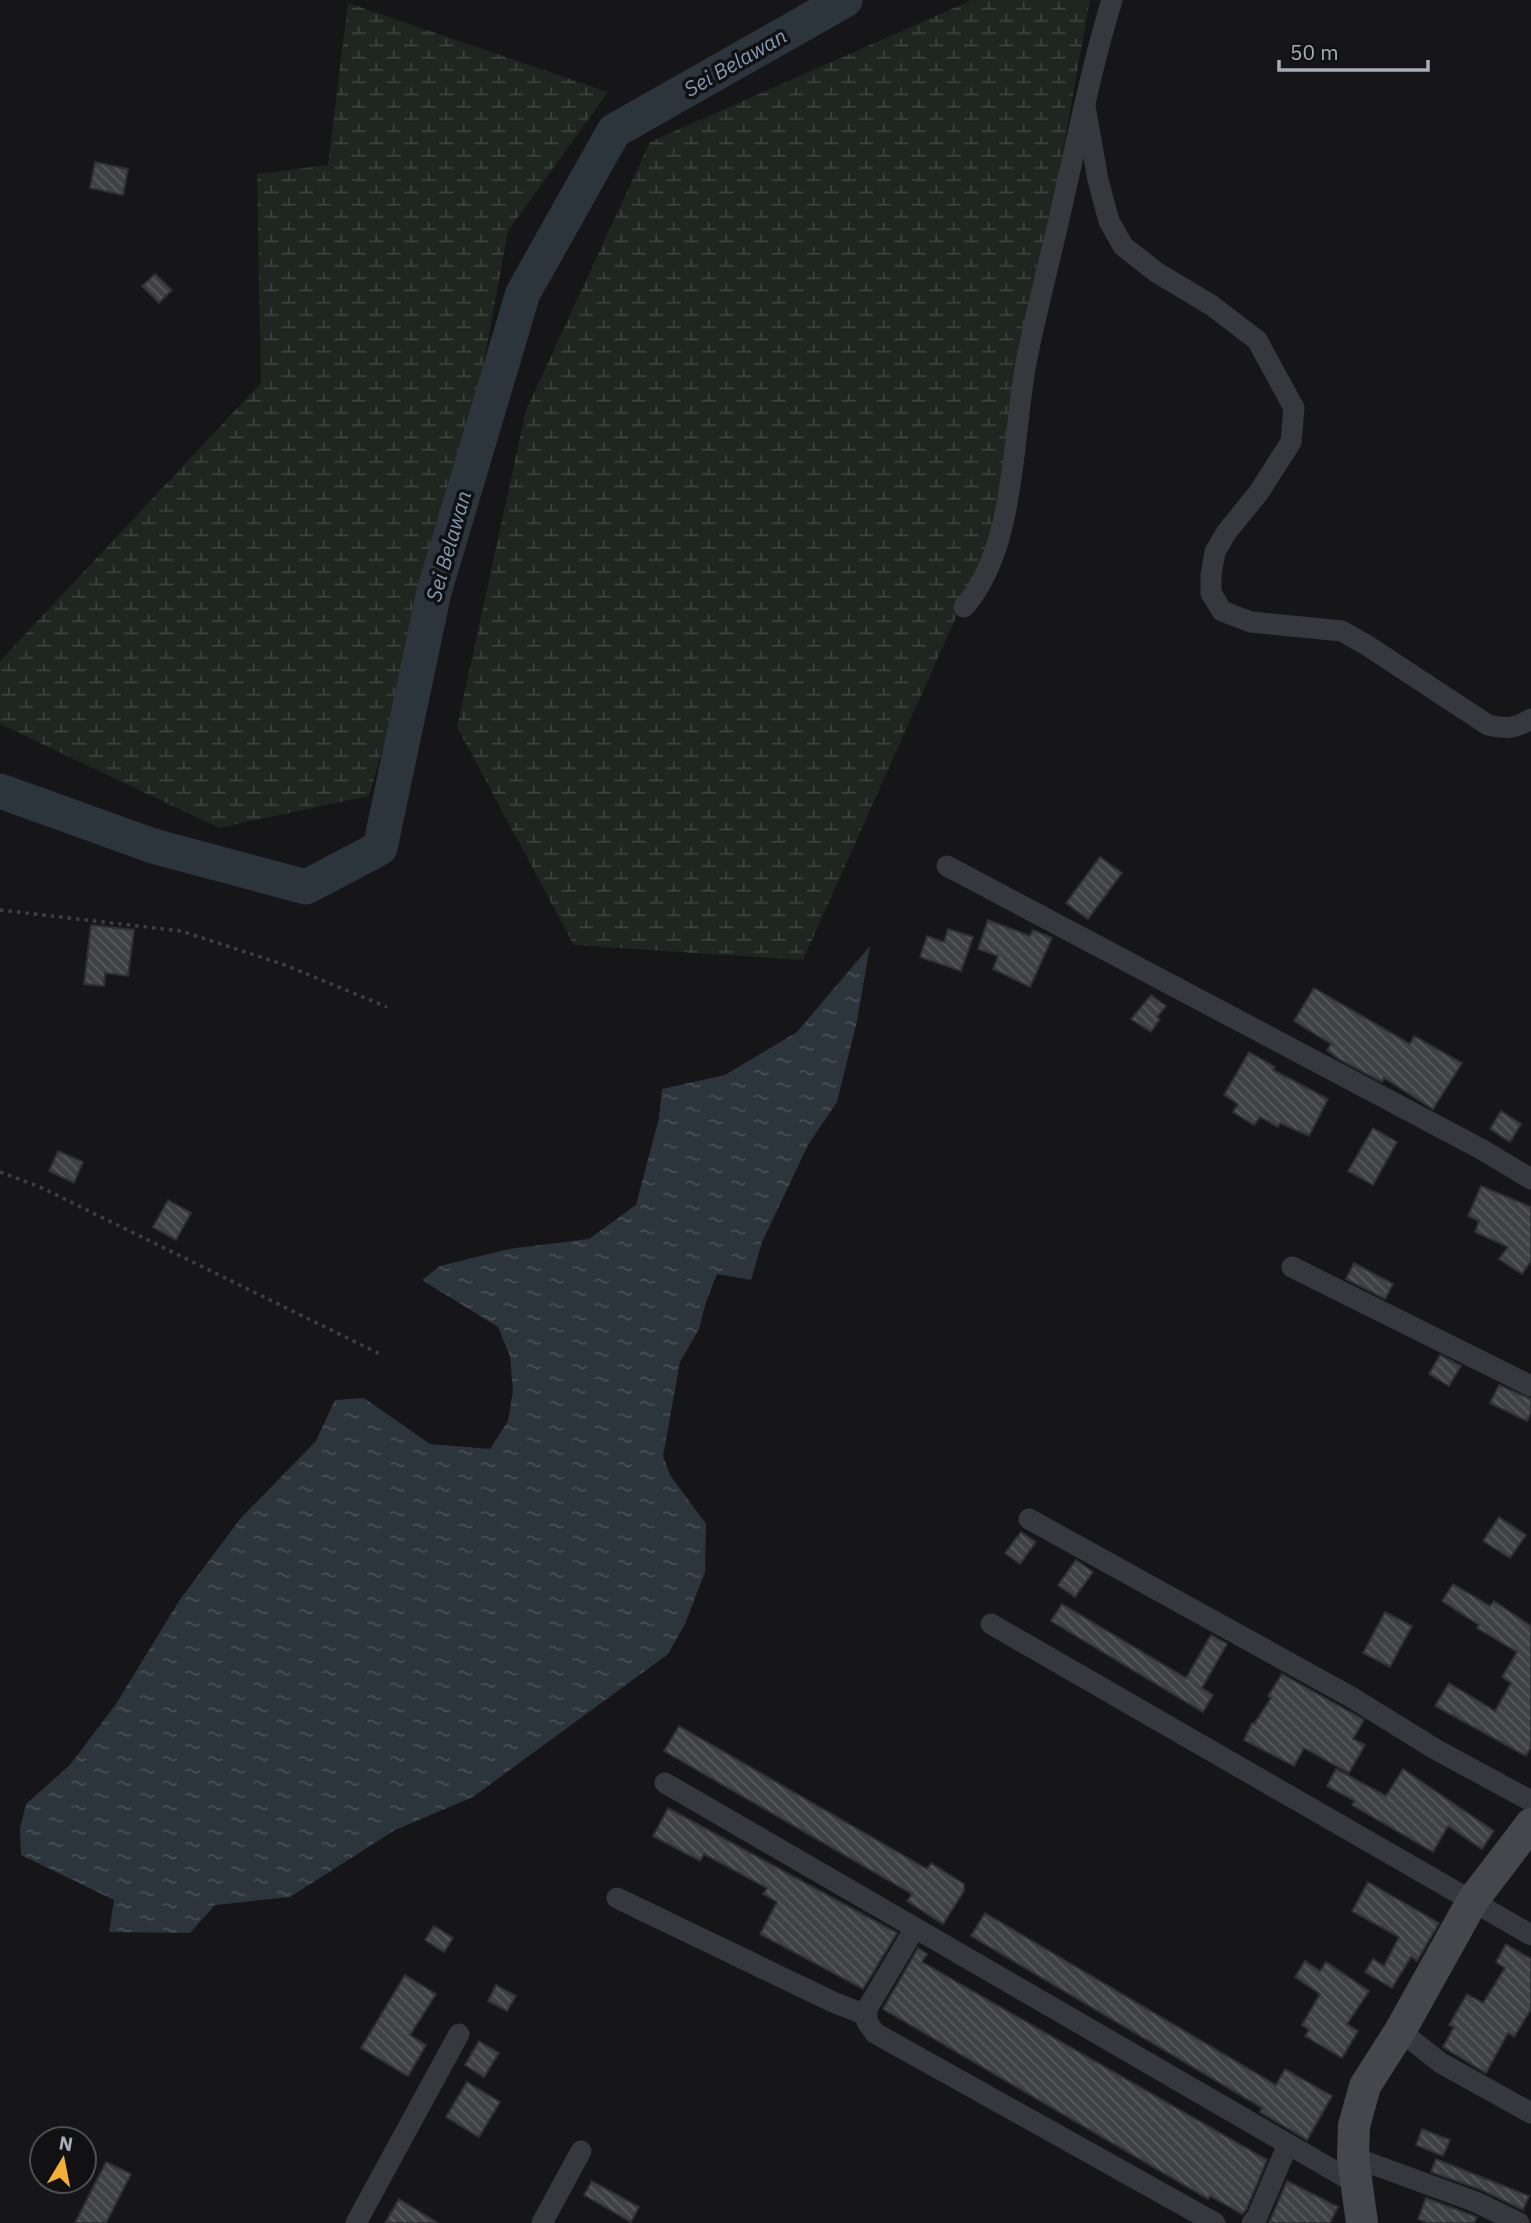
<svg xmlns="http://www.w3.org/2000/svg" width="1531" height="2223" font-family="'IBM Plex Sans',sans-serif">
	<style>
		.wetland { fill: url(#wetland-marsh) }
		.water { fill: url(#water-ripples) }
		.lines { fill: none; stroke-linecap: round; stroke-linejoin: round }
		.river { stroke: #2c353c; stroke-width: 35 }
		.building { fill: url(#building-back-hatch); stroke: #303034; stroke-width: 2 }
		.path { stroke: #3d3f44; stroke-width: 3.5; stroke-dasharray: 3.5 5; stroke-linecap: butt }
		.street { stroke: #37383d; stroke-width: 21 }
		.secondary { stroke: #45474d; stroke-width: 32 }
		.labels { text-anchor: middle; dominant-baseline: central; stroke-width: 7; stroke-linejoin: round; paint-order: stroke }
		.water-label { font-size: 21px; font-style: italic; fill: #7f9bb3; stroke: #111113 }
	</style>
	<defs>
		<pattern id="wetland-marsh" width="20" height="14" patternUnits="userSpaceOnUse" patternTransform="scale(1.75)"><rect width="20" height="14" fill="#1e261f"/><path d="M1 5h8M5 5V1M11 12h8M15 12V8" fill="none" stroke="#3c433d"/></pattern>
		<pattern id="water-ripples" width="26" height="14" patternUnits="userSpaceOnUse" patternTransform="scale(1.75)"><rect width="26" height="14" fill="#2c353c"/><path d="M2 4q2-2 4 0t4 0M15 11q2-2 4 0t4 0" fill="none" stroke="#485056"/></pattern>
		<pattern id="building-back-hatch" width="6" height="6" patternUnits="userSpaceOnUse" patternTransform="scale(1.75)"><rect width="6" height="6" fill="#404145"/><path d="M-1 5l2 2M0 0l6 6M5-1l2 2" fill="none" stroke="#595a5e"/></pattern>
	</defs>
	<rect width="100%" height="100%" fill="#161618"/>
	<path class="wetland" d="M972 0H1090L995 530 803 960 574 945 457 727 526 410 650 142Z
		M348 3 608 92 508 231 466 460 369 796 219 828 0 724V661L261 383 257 174 328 165Z"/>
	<path class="water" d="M870 946 857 1021 837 1102 808 1145 762 1242 751 1280 717 1274 706 1302 699 1329 680 1362 663 1456 670 1475 706 1524 705 1572 685 1624 668 1654 473 1797 395 1830 290 1897 215 1905 190 1933 109 1932 114 1900 21 1855 20 1828 26 1804 70 1765 116 1704 179 1601 240 1519 316 1441 335 1400 364 1398 430 1444 490 1449 508 1421 513 1391 510 1356 498 1327 422 1280 440 1266 509 1249 589 1239 636 1205 659 1118 662 1089 725 1075 797 1032Z"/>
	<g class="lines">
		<path class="river" d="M0 791 153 846 306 887 380 848 434 592 523 293 614 131 845 0"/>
	</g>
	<path class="building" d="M95 162 128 169 123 195 90 188Z
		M155 274 172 290 159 303 142 286Z
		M1100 857 1122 873 1088 919 1066 903Z
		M988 920 1030 936 1033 930 1052 938 1030 987 993 969 998 956 978 949Z
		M91 925 134 930 128 976 105 973 104 986 84 984Z
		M948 929 973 937 961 971 920 957 927 936 944 942Z
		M1314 988 1410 1044 1414 1036 1462 1063 1433 1109 1384 1078 1382 1082 1340 1060 1327 1050 1331 1044 1294 1021Z
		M1151 995 1166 1006 1157 1017 1160 1019 1151 1032 1131 1019Z
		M1249 1052 1275 1067 1273 1070 1328 1099 1309 1136 1280 1123 1278 1127 1260 1117 1254 1125 1233 1112 1238 1104 1224 1095Z
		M1501 1111 1521 1124 1510 1142 1490 1129Z
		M1373 1128 1397 1142 1373 1185 1348 1171Z
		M58 1151 83 1162 74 1183 49 1171Z
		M1481 1186 1531 1207V1261L1522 1274 1499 1259 1508 1247 1475 1232 1479 1221 1468 1216Z
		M168 1200 191 1213 176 1240 153 1227Z
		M1354 1263 1393 1284 1385 1299 1346 1279Z
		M1440 1355 1461 1366 1449 1386 1429 1374Z
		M1499 1385 1531 1399V1413L1527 1421 1490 1403Z
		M1499 1517 1526 1535 1510 1558 1483 1541Z
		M1021 1532 1036 1542 1020 1564 1005 1553Z
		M1076 1560 1093 1572 1075 1597 1058 1585Z
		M1453 1584 1490 1606 1494 1601 1531 1626V1747L1526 1756 1435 1706 1449 1683 1495 1711 1511 1683 1502 1677 1517 1652 1477 1628 1479 1625 1442 1601Z
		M1062 1604 1186 1678 1211 1635 1227 1644 1202 1688 1213 1695 1203 1712 1051 1621Z
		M1385 1612 1412 1626 1390 1667 1363 1653Z
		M1282 1674 1364 1720 1353 1739 1365 1745 1349 1773 1304 1748 1294 1766 1244 1740 1252 1723 1254 1724 1271 1698 1268 1696Z
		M679 1726 927 1869 931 1863 964 1884V1891L943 1924 907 1901 912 1894 664 1751Z
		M1336 1769 1386 1796 1403 1769 1494 1831 1482 1849 1448 1826 1433 1852 1352 1805 1355 1801 1327 1786Z
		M668 1808 897 1933 863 1989 760 1934 777 1902 763 1894 767 1888 704 1854 700 1861 653 1836Z
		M1368 1882 1439 1923 1417 1961 1411 1957 1392 1988 1365 1972 1373 1959 1384 1966 1399 1937 1352 1911Z
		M985 1913 1276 2085 1285 2069 1332 2096 1307 2140 1260 2112 1262 2108 971 1936Z
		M434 1926 453 1938 444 1952 425 1940Z
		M1506 1944 1531 1959V2009L1514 2037 1508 2033 1486 2073 1443 2047 1454 2027 1449 2025 1467 1994 1483 2003 1505 1968 1496 1962Z
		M918 1948 927 1954 922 1962 1267 2160 1246 2210 1242 2214 1210 2196 1208 2199 883 2009Z
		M1305 1961 1320 1971 1326 1962 1369 1991 1347 2024 1358 2031 1342 2058 1305 2036 1309 2030 1302 2025 1320 1994 1295 1977Z
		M405 1975 436 1994 410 2035 426 2045 408 2076 361 2048Z
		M496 1985 516 1996 507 2011 488 2001Z
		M479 2041 499 2053 484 2077 465 2065Z
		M467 2082 500 2102 479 2137 446 2117Z
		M1422 2129 1450 2140 1443 2156 1416 2145Z
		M1436 2159 1529 2196 1523 2210 1482 2190 1431 2172Z
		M106 2162 131 2174 106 2223H75Z
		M592 2181 639 2207 631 2222 584 2195Z
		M1287 2181 1338 2207 1330 2223H1269Z
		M1426 2198 1477 2217 1474 2223H1428L1418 2219Z
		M399 2199 438 2223H385Z"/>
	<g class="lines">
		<path class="path" d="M0 910 181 931 285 965 387 1007
			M0 1172 40 1187 380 1354"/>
		<path class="street" d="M1085 106 1098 180 1109 221 1123 246 1156 272 1211 305 1257 340 1294 408 1291 442 1259 492 1226 533 1215 552 1211 575V593L1222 611 1251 622 1342 631 1368 646 1488 725C1506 729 1515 729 1531 719
			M964 607C1016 549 1012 437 1026 363 1037 307 1052 252 1064 197 1079 131 1092 65 1112 0
			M947 866 1481 1149 1531 1179
			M1292 1267 1531 1386
			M1029 1519 1351 1697 1435 1749 1531 1801
			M991 1624 1531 1935
			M665 1783 1357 2184
			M617 1898 833 2002 866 2015
			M915 1928 867 2009V2022L875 2033 1215 2223
			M1400 2031 1441 2063 1531 2113
			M1353 2157 1476 2202 1519 2223
			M356 2223 459 2034
			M542 2223 581 2151
			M1252 2223 1257 2217 1288 2144"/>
		<path class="secondary" d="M1362 2223 1353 2157 1354 2126 1365 2086 1400 2031 1473 1900 1531 1824"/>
	</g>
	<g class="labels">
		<g class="water-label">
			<text transform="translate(735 62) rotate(-30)">Sei Belawan</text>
			<text transform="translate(448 546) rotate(-74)">Sei Belawan</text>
		</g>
	</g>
	<g transform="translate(63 2160) rotate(10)"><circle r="33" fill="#111113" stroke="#4d4f55" stroke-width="2"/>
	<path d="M0-5L12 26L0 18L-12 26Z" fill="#f2b134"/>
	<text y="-10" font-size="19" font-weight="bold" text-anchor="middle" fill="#a8adb8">N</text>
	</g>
	<path d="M1279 60v10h149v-10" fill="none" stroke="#a8adb8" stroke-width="3.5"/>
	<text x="1290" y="60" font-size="21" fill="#a8adb8" stroke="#111113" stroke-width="5" paint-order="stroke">50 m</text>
</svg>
